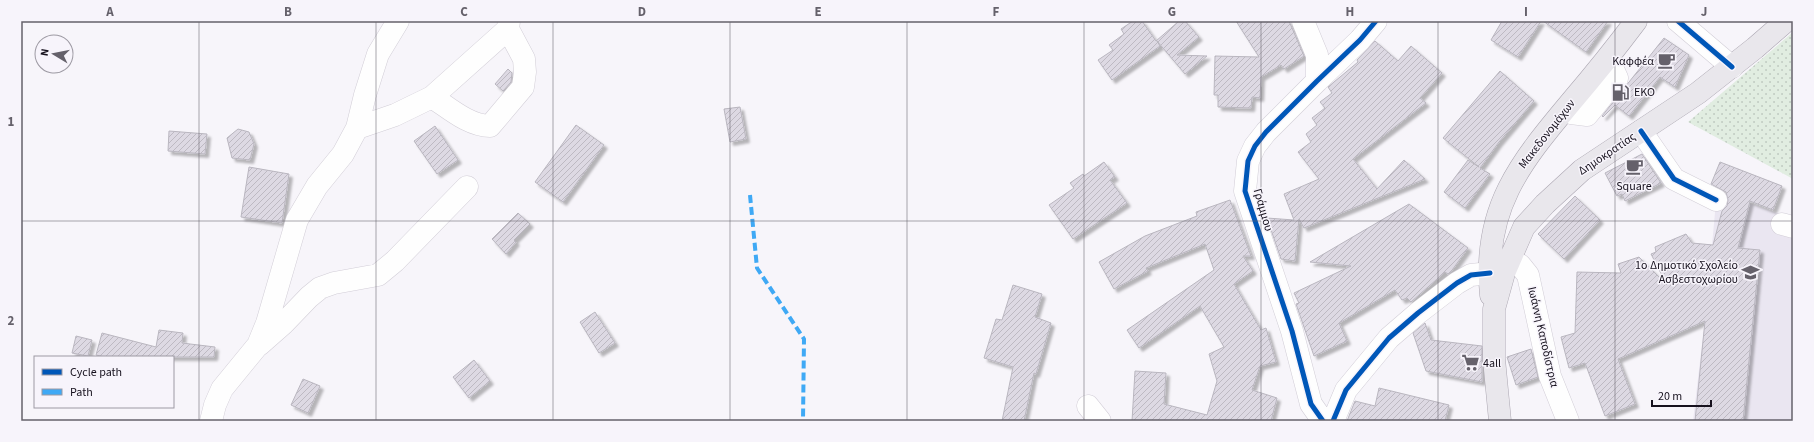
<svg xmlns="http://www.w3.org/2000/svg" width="1814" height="442" font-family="'Source Sans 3',sans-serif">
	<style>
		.built { fill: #eae6f1 }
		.green { fill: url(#green-dots) }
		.building { fill: url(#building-hatch); stroke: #b9b6bf; filter: url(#shadow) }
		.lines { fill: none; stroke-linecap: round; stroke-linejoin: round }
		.minor-casing { stroke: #d2ced7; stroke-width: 23 }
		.major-casing { stroke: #aba6b1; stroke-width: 23 }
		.minor { stroke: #fefefe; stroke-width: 22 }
		.major { stroke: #e9e7ec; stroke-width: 22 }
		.quiet { stroke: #3fa9f5; stroke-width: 4; stroke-dasharray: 8 4; stroke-linecap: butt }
		.cycleway-casing { stroke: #f7f4fb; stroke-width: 8 }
		.cycleway { stroke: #0057b8; stroke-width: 5 }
		.grid { fill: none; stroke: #65616b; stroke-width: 1; stroke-opacity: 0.55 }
		.labels { text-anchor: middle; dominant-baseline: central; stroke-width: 3; stroke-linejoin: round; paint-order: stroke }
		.poi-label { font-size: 12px; fill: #17121e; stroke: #f7f4fb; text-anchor: end }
		.street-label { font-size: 12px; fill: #17121e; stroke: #f7f4fb }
		.neatline { fill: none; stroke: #65616b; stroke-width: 1.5 }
		.grid-label { font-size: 13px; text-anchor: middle; font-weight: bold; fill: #65616b }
	</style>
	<defs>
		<pattern id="green-dots" width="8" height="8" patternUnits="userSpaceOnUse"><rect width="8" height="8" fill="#e1ede1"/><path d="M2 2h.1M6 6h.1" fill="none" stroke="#c0cac1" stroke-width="1.8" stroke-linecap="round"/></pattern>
		<pattern id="building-hatch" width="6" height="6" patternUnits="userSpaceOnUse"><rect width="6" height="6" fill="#ddd9e3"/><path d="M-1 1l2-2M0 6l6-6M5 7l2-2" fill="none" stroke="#bdb9c2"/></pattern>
		<filter id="shadow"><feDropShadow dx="3.5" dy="3.5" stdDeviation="1" flood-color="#0004"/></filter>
	</defs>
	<rect width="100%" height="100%" fill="#f7f5fa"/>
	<path class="built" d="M1717 191 1785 216 1793 234V421H1693L1706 310Z"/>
	<path class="green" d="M1793 32V179L1688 122Z"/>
	<path class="building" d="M1133 21H1142L1156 41 1179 21H1185L1199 37 1177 55 1207 56 1185 74 1157 41 1160 46 1112 80 1098 60 1113 50 1109 45 1124 34 1121 29Z
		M1236 21H1289L1304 56 1284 69 1281 65 1261 77 1260 98 1252 97 1251 108 1218 107V95H1214L1215 56 1259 57Z
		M1502 21H1541L1518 57 1491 40Z
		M1543 21H1608L1586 52Z
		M1664 38 1689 55 1675 87 1660 77 1629 116 1615 105 1603 117 1602 116Z
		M1375 41 1398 61 1411 46 1442 73 1420 98 1426 103 1353 159 1377 189 1404 160 1425 179 1304 228 1299 219 1295 261 1281 259 1267 218 1294 220 1284 194 1319 179 1298 152 1311 142 1306 134 1317 125 1312 118 1325 108 1320 102 1332 93 1328 87 1358 62 1357 60Z
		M508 69 512 73 511 82 503 91 495 84Z
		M1500 71 1534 101 1499 142 1480 168 1490 174 1465 208 1444 192 1468 160 1479 167 1443 138Z
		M740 107 746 139 730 142 724 109Z
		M576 125 604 145 563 202 535 182Z
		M435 126 458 160 437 174 414 141Z
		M238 129 249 132 254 144 250 160 232 158 227 138Z
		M169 131 207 134 205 154 168 151Z
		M1642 154 1661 183 1625 201 1622 194 1617 196 1605 173Z
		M1104 162 1115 177 1110 180 1127 203 1073 239 1049 205 1074 188 1070 183 1083 174 1084 176Z
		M1720 162 1782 186 1773 210 1750 201 1738 248 1760 250 1743 421H1695L1705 321 1618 359 1635 404 1605 416 1585 363 1569 368 1561 337 1575 333 1577 272 1621 273 1618 264 1639 257 1667 285 1651 254 1656 252 1655 247 1686 234 1692 243 1713 245 1722 211 1727 206 1728 200 1726 192 1711 184Z
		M249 167 289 174 282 223 241 217Z
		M1575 196 1600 220 1564 259 1538 234Z
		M1230 200 1251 256H1243L1253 271 1234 284 1261 330 1266 328 1276 362 1260 366 1252 390 1277 398 1271 421H1132L1135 371 1166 373 1164 404 1207 415 1217 381 1209 354 1224 347 1200 306 1139 348 1127 330 1214 270 1205 244 1146 268 1148 271 1114 289 1099 262 1145 236 1197 216 1196 212Z
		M1409 204 1468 248 1450 273 1448 274 1445 272 1411 302 1407 298 1402 300 1395 290 1339 323 1347 341 1314 356 1296 304 1299 303 1294 293 1351 266 1310 262Z
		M518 213 530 224 514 240 516 242 506 254 492 239Z
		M1013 285 1042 294 1035 317 1051 323 1036 374 1034 373 1024 421H1002L1013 367 984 358 996 319 1002 320Z
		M595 312 615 343 599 353 580 322Z
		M1425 323 1431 340 1482 346V382L1426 371 1413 333Z
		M159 330 183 333 182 343 215 347 214 357H105L96 355 102 333 156 347Z
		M76 336 92 340 88 356 72 353Z
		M1531 349 1538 377 1516 385 1507 357Z
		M474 360 490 381 469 398 453 377Z
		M303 379 320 386 308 413 291 405Z
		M1379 388 1449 405 1445 421H1347L1355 401 1375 406Z"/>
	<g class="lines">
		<defs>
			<path id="minor" d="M1303 21 1317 55V81
				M1678 21 1732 67
				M432 97C449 108 469 126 490 126L523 87 525 72 524 59 508 29
				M1571 113 1587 115 1617 78 1612 67
				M357 128 395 115 432 97 508 29 509 21
				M1641 131 1674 179 1716 200
				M1782 224 1793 227
				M1509 261 1520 265 1528 275 1550 376 1568 421
				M259 345 284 323 309 297 320 288 334 283 378 275 395 261 467 187
				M1088 406 1100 421
				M211 421 215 405 222 389 258 345 267 323 297 220 317 186 343 154 357 128 365 95 378 54 398 21
				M1323 421 1311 404 1292 331 1245 191 1248 161 1255 146 1266 132 1317 81 1360 40 1376 21
				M1333 421 1346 390 1389 338 1418 313 1457 283 1471 275 1490 273"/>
			<path id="major" d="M1491 295C1482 209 1520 163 1571 102 1594 75 1615 49 1636 21
				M1500 421 1494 359V309L1504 273 1524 227 1545 204 1582 170 1698 93 1755 48 1786 21"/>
		</defs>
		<use href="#minor" class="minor-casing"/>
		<use href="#major" class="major-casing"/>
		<use href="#minor" class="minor"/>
		<use href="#major" class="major"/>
		<path class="quiet" d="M750 195 757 268 804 339 803 421"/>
		<defs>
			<path id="cycleway" d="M1678 21 1732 67
				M1641 131 1674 179 1716 200
				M1323 421 1311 404 1292 331 1245 191 1248 161 1255 146 1266 132 1317 81 1360 40 1376 21
				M1333 421 1346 390 1389 338 1418 313 1457 283 1471 275 1490 273"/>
		</defs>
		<use href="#cycleway" class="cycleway-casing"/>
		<use href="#cycleway" class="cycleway"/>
	</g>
	<path class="grid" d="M199 21V421M376 21V421M553 21V421M730 21V421M907 21V421M1084 21V421M1261 21V421M1438 21V421M1615 21V421M21 221H1793"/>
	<defs>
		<symbol id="cafe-bare" viewBox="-9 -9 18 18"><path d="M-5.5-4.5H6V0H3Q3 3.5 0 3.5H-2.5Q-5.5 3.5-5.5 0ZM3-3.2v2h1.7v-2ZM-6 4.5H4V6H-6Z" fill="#65616b" stroke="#f7f4fb" stroke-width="2.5" paint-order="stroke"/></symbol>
		<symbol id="fuel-bare" viewBox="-9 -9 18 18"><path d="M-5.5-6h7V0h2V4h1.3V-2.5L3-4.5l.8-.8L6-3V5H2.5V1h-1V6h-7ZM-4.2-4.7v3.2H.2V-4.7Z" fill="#65616b" stroke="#f7f4fb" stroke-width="2.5" paint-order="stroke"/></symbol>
		<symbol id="school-bare" viewBox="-9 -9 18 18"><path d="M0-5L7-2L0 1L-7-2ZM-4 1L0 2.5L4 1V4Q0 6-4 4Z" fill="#65616b" stroke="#f7f4fb" stroke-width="2.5" paint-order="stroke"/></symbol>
		<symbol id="supermarket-bare" viewBox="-9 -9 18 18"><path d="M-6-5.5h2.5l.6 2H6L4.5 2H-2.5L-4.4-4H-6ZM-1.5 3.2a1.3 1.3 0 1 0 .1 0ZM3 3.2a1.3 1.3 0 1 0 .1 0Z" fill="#65616b" stroke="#f7f4fb" stroke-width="2.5" paint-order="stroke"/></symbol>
	</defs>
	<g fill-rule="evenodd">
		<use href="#cafe-bare" x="1654" y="48" width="25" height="25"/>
		<use href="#fuel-bare" x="1608" y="80" width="25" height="25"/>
		<use href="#cafe-bare" x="1622" y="154" width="25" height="25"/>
		<use href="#school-bare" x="1738" y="260" width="25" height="25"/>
		<use href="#supermarket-bare" x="1458" y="350" width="25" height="25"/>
	</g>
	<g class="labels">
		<g class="poi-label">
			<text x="1654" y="61">Καφφέα</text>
			<text x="1634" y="92" text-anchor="start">EKO</text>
			<text x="1634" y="186" text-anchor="middle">Square</text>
			<text x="1738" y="265">1ο Δημοτικό Σχολείο<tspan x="1738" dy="14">Ασβεστοχωρίου</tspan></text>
			<text x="1483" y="363" text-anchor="start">4all</text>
		</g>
		<g class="street-label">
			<text transform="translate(1547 134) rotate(-52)">Μακεδονομάχων</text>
			<text transform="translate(1607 154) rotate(-34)">Δημοκρατίας</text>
			<text transform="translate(1263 210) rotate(74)">Γράμμου</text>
			<text transform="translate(1543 337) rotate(77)">Ιωάννη Καποδίστρια</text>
		</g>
	</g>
	<rect width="1814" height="442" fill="none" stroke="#f7f4fb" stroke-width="44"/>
	<rect x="34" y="356" width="140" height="52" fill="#f7f4fb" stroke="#9d9aa3"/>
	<rect x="42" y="369" width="20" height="6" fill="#0057b8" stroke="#9d9aa3"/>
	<text x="70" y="376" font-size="12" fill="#17121e">Cycle path</text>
	<rect x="42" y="389" width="20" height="6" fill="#3fa9f5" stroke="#9d9aa3"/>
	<text x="70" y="396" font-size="12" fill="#17121e">Path</text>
	<g transform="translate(54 54) rotate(280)"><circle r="19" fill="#f7f4fb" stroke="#9d9aa3"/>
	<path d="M0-3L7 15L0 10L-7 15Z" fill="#65616b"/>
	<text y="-6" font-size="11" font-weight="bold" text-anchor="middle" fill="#17121e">N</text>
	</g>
	<path d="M1652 400v6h59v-6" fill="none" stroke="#17121e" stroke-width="2"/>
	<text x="1658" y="400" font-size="12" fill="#17121e" stroke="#f7f4fb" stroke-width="3" paint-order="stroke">20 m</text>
	<rect x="22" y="22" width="1770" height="398" class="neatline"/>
	<g class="grid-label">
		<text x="110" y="16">A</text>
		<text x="288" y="16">B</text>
		<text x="464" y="16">C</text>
		<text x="642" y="16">D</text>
		<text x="818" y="16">E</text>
		<text x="996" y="16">F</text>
		<text x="1172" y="16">G</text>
		<text x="1350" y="16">H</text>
		<text x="1526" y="16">I</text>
		<text x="1704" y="16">J</text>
		<text x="11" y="126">1</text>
		<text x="11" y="325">2</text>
	</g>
</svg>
